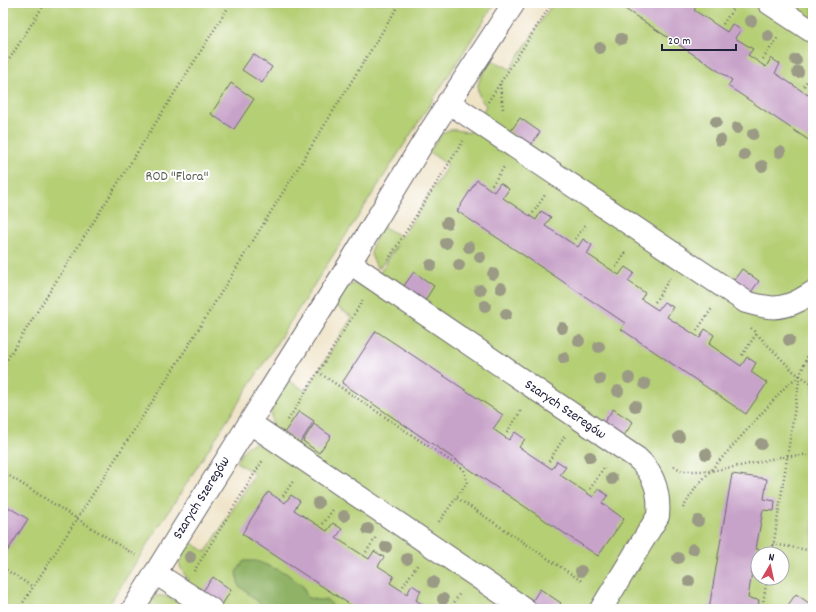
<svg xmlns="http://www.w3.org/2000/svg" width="816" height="612" font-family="Dekko,sans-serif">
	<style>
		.green { fill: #b5cf74; stroke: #6c7858; fill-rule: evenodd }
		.forest { fill: #90b266; stroke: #596a50 }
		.building { fill: #c8a3c9 }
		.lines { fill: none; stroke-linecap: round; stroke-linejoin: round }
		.minor-casing { stroke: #6a666c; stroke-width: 24 }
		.path { stroke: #6a666c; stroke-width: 2.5; stroke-dasharray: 1 3; stroke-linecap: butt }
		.minor { stroke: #fff; stroke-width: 22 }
		.tree { fill: #9a9a85 }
		.labels { text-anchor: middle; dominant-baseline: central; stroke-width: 4; stroke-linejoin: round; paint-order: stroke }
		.park-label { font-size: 14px; fill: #555f4f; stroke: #fff }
		.street-label { font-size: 14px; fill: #22223b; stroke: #fff }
	</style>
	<rect width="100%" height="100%" fill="#fff"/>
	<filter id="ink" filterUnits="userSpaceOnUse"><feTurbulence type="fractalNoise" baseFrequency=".025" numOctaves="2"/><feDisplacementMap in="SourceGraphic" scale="8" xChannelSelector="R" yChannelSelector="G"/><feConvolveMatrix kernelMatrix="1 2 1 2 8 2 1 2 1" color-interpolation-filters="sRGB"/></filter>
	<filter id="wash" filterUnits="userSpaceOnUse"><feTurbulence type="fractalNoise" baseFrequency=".012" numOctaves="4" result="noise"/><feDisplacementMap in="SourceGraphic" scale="16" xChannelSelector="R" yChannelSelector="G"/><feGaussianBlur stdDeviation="0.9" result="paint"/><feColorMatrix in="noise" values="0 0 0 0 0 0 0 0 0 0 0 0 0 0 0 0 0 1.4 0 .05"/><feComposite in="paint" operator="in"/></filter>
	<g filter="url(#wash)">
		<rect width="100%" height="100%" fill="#efe3c6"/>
		<path class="green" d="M3 3H495L106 609H3Z
			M553 3H813V609H143C145 606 147 600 150 598 158 593 169 597 176 601L189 580C175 564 178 557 187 540L206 552 255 474 236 462C243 451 246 443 260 443L273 425C267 408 279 394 286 379L306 391 352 317 334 305C346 288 349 278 371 287L398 244 378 269 371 255 372 246 382 226 402 237 448 165 429 152C442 132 444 125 469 133L486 106C470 88 480 77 492 60L510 69ZM758 554H782V578H758Z"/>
		<path class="forest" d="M244 561H256L286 573 303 586 307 597 317 600H327L337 609H267L239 586 236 572Z"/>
		<g id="blocks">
			<path class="building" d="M616 3H683L685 4 686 3H699L694 10 727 32 732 24 741 30 735 38 753 49 748 55 766 67 771 58 780 64 775 73 808 95 813 86V143L728 86 732 80Z
				M253 54 272 67 262 83 242 70Z
				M231 83 254 99 234 129 211 114Z
				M520 118 540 132 531 145 510 132Z
				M477 180 494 192 500 183 509 189 503 198 536 220 541 211 551 217 545 226 578 247 583 239 592 245 587 254 619 275 625 267 634 273 628 281 645 293 641 299 658 310 664 302 673 307 667 317 700 338 705 329 714 335 709 344 741 366 747 357 756 363 751 372 767 383 746 414 621 329 625 323 457 211Z
				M742 269 759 281 751 292 734 280Z
				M414 272 434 286 424 302 403 287Z
				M376 331 503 415 493 429 509 440 515 432 525 439 519 447 552 469 557 461 566 467 560 475 593 497 598 489 608 495 602 503 624 519 598 556 342 383Z
				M613 409 633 422 623 437 603 424Z
				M299 411 314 421 300 443 284 433Z
				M314 424 331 436 319 453 303 441Z
				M732 474 767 479 764 499 775 501 774 511 763 510 756 549 767 551V554H758V560L754 559 748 598 759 600 758 609H709Z
				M268 492 285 503 291 495 300 501 294 510 327 531 333 523 342 529 336 538 369 559 374 551 384 557 378 566 394 576 390 583 407 594 412 585 421 591 416 600 429 609H357L242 534Z
				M3 504 28 519 3 558Z
				M213 577 231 590 222 605 203 591Z
				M540 589 561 603 557 609H541L531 603Z
				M796 594 813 606V609H785Z"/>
		</g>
	</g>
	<g filter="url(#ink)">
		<use href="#blocks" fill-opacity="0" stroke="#6a666c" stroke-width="1"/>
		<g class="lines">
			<defs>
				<path id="minor" d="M769 3 813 32
					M448 102 746 302C767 308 779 311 800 300 804 297 809 295 813 292
					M350 263 637 458C655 474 660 493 658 516L601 609
					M250 423 525 609
					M155 573 211 609
					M133 609 177 538 350 263 427 136 514 3"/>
			</defs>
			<use href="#minor" class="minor-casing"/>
			<path class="path" d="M723 24 737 3
				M763 59 778 37
				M3 69 45 3
				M500 84 503 109
				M804 86 813 72
				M488 102 552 3
				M492 185 504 167
				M533 213 545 195
				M575 239 586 224
				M388 260 463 141
				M616 267 627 251
				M655 302 670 278
				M751 328 794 372 813 384
				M697 330 713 307
				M742 355 757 333
				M3 366 231 3
				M318 372 464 470 467 483 438 523
				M288 420 363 300
				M507 432 522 409
				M549 461 565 436
				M674 466 682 471H710L740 466 780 457 813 454
				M3 472 138 557
				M590 489 605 466
				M283 496 294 480
				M457 498 583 582
				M683 508 696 487 787 385 800 375
				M323 524 334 508
				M773 544 813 551
				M366 552 377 536
				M772 554 800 375 813 342
				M3 568 33 587
				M194 571 263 460
				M403 586 418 564
				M19 609 188 346 400 3
				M450 609 460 593
				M762 609 767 578"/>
			<use href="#minor" class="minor"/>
		</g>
		<g class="tree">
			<circle cx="751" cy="21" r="6"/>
			<circle cx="768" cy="36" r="6"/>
			<circle cx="621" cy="39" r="6"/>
			<circle cx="600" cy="48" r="6"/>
			<circle cx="796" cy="60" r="6"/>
			<circle cx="798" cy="72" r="6"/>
			<circle cx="716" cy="122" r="6"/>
			<circle cx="737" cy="128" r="6"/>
			<circle cx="753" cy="134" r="6"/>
			<circle cx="720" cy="140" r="6"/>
			<circle cx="780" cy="152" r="6"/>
			<circle cx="744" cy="155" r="6"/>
			<circle cx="762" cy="166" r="6"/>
			<circle cx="447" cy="223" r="6"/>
			<circle cx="446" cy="243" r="6"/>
			<circle cx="469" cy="247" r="6"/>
			<circle cx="480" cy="257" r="6"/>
			<circle cx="431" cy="265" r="6"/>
			<circle cx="459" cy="265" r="6"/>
			<circle cx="493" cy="274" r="6"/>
			<circle cx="501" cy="288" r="6"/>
			<circle cx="480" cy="290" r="6"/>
			<circle cx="485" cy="306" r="6"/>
			<circle cx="506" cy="314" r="6"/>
			<circle cx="562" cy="328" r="6"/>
			<circle cx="789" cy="340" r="6"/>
			<circle cx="579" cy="341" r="6"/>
			<circle cx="599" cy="347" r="6"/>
			<circle cx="564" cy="358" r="6"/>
			<circle cx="629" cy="378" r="6"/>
			<circle cx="600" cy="379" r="6"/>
			<circle cx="645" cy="384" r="6"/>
			<circle cx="618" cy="391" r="6"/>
			<circle cx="635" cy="406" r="6"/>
			<circle cx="679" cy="437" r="6"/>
			<circle cx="761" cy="444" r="6"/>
			<circle cx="706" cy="454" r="6"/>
			<circle cx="590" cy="457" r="6"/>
			<circle cx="612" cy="479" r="6"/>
			<circle cx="318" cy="503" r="6"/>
			<circle cx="344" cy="516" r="6"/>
			<circle cx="698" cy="521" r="6"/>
			<circle cx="368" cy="529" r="6"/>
			<circle cx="386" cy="547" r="6"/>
			<circle cx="693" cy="549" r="6"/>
			<circle cx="190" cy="557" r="6"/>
			<circle cx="678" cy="558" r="6"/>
			<circle cx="407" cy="559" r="6"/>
			<circle cx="581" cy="571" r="6"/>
			<circle cx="689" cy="581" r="6"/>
			<circle cx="433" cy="582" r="6"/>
			<circle cx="443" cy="599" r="6"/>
		</g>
	</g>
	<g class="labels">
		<g class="park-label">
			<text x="177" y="177">ROD "Flora"</text>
		</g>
		<g class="street-label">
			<text transform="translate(565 410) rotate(34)">Szarych Szeregów</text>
			<text transform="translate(202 498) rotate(-58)">Szarych Szeregów</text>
		</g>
	</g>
	<rect width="816" height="612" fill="none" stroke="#fff" stroke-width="16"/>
	<g transform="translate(770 566) rotate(9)"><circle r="19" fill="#ffffff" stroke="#a7a7b1"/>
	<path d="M0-3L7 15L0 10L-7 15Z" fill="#d1495b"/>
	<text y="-6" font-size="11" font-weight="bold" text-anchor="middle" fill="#22223b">N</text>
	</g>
	<path d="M662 44v6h74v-6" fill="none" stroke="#22223b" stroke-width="2"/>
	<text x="668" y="44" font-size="12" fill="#22223b" stroke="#ffffff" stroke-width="3" paint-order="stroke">20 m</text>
</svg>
